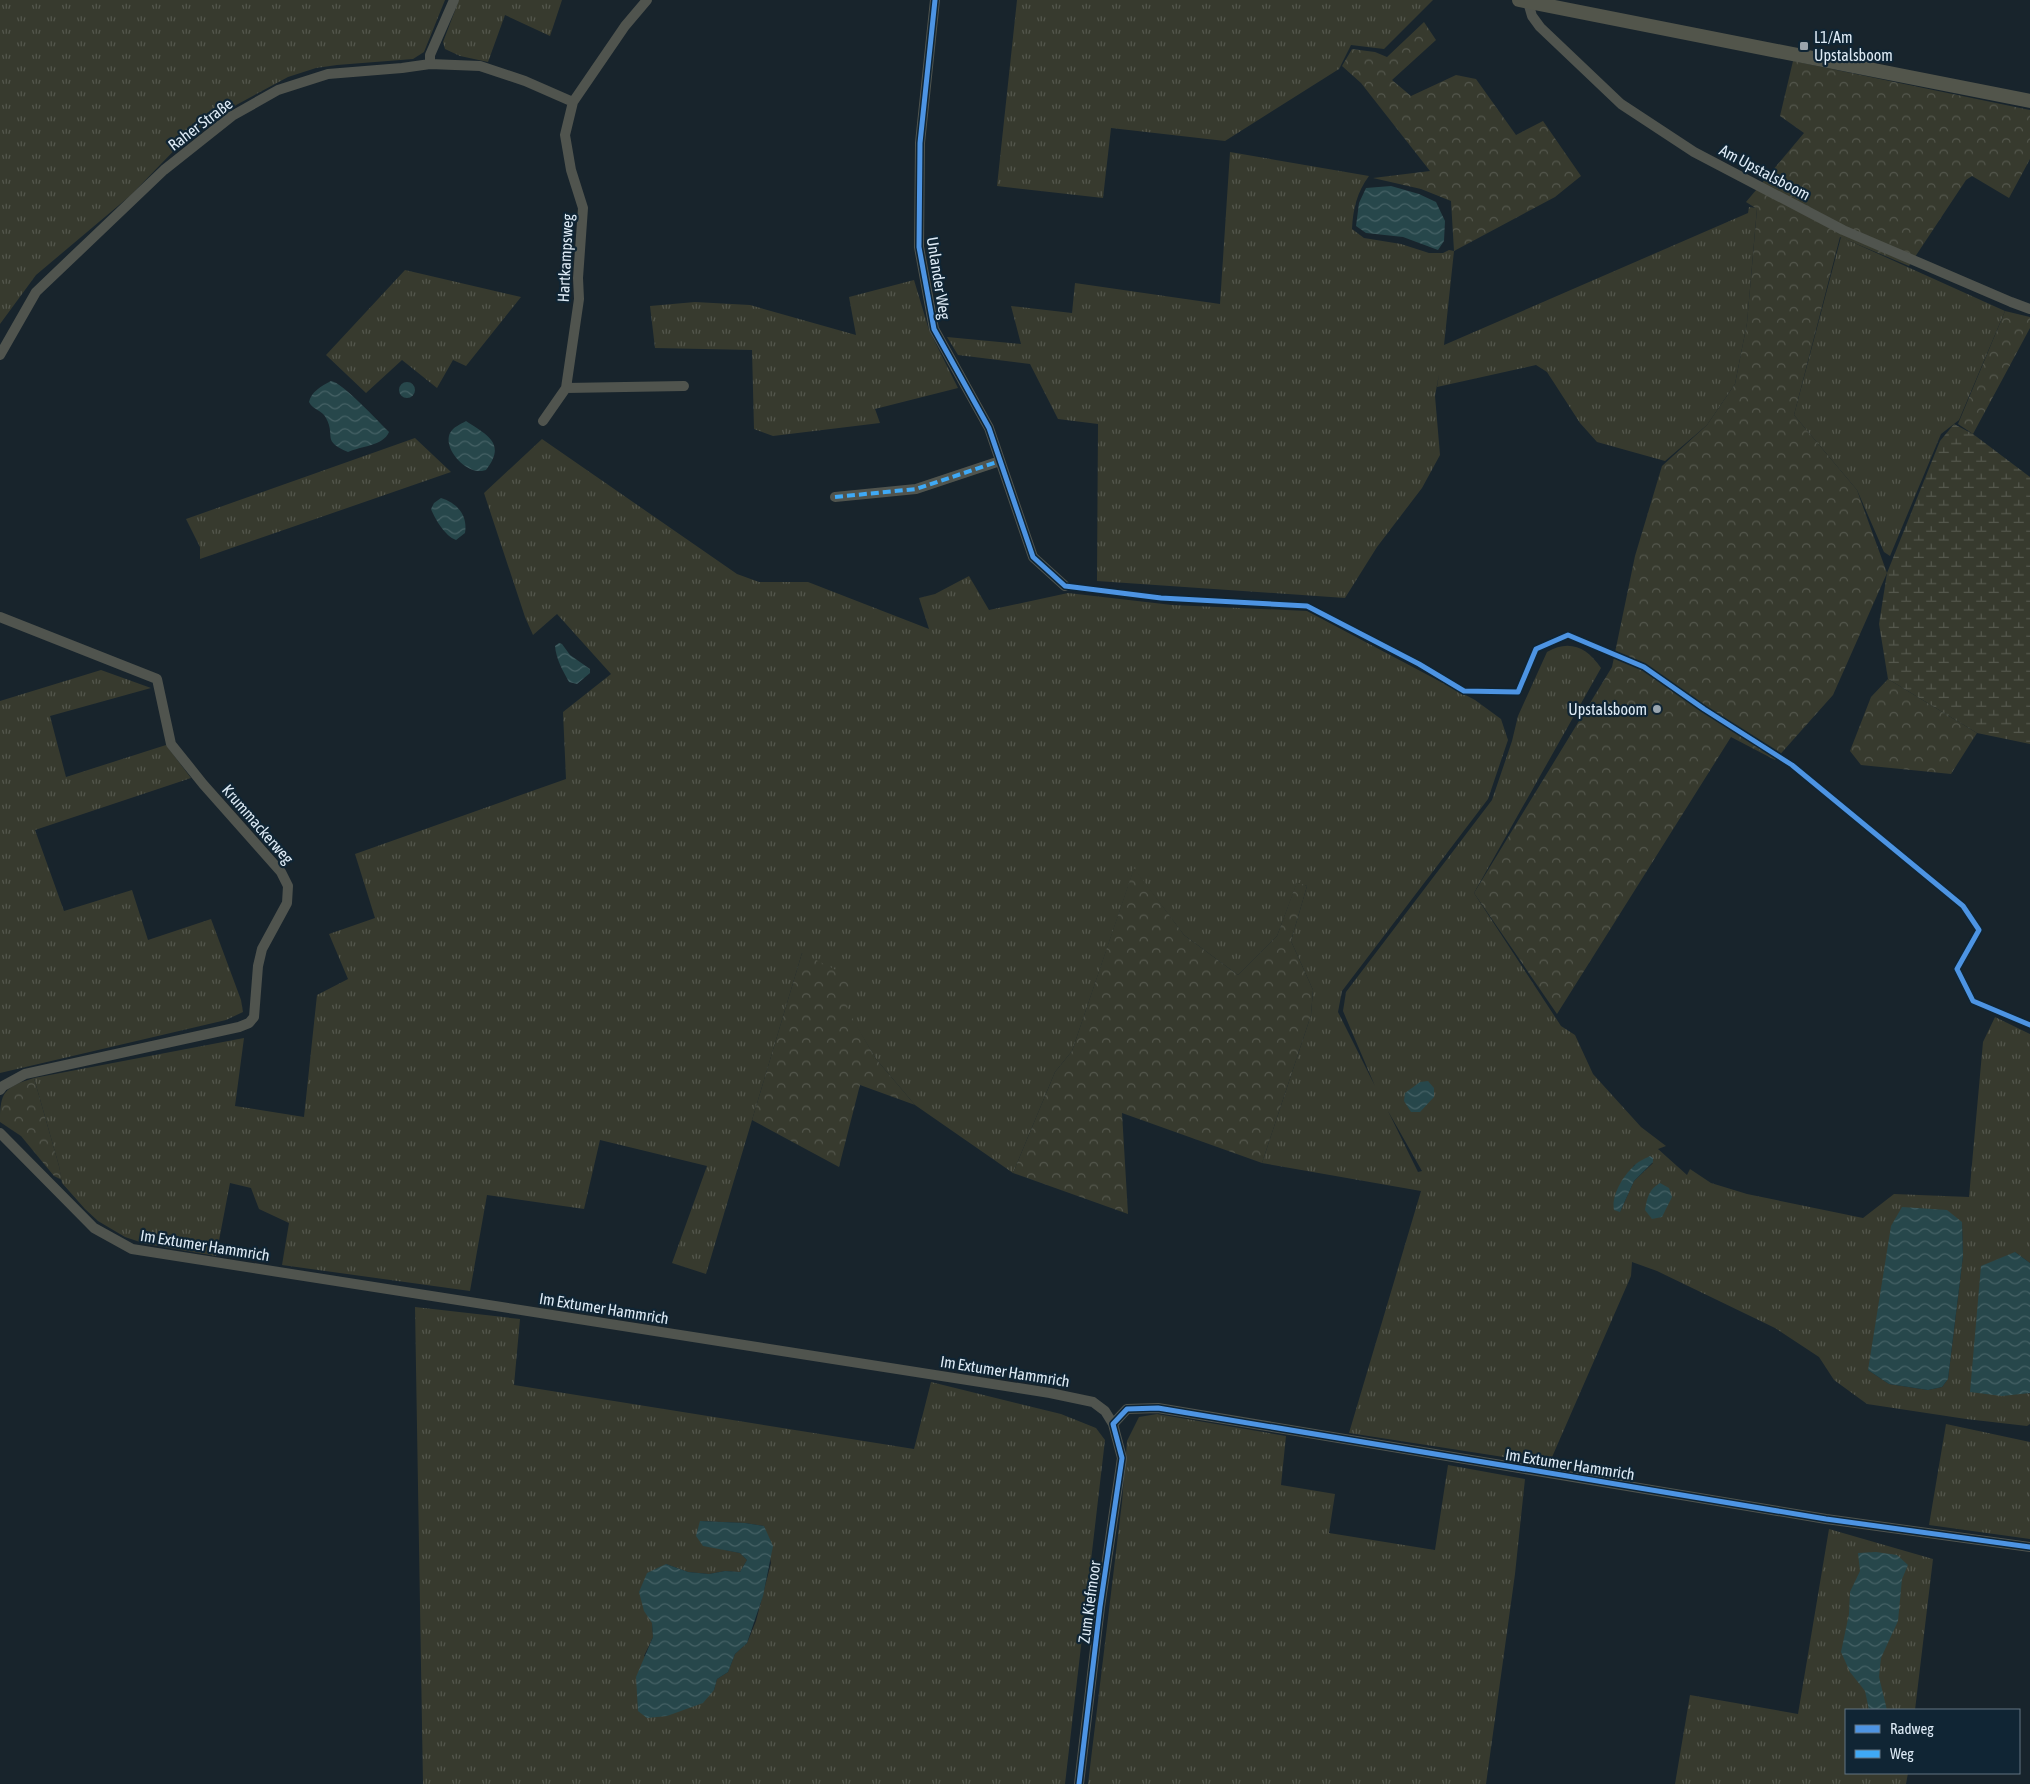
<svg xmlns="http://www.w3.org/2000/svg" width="2030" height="1784" font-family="'Asap Condensed',sans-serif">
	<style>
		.grass { fill: url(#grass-tufts); fill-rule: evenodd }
		.forest { fill: url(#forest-crowns) }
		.wetland { fill: url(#wetland-marsh) }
		.water { fill: url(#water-waves) }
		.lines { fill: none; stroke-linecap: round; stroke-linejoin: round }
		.street { stroke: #50544e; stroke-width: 10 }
		.secondary { stroke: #52554b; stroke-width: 14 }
		.quiet { stroke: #3fa9f5; stroke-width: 4; stroke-dasharray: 8 4; stroke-linecap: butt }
		.cycleway-casing { stroke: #102534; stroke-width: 8 }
		.cycleway { stroke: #4d94e3; stroke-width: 5 }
		.poi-dot { fill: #99a5af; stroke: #102534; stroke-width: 2 }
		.labels { text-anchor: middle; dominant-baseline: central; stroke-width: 4.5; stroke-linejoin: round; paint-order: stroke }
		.poi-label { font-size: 16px; fill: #deebf6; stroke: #102534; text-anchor: start }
		.street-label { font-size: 16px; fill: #deebf6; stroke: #102534 }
	</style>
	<defs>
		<pattern id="grass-tufts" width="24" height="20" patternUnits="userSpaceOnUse" patternTransform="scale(1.25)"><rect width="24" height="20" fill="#373a2e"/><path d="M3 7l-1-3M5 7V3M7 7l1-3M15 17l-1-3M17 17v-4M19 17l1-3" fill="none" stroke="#54574d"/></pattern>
		<pattern id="forest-crowns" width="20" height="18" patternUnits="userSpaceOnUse" patternTransform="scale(1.25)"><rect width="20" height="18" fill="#373a2e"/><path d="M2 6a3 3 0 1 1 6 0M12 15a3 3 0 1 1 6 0" fill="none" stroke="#54574d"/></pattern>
		<pattern id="wetland-marsh" width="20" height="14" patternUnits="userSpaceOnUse" patternTransform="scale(1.25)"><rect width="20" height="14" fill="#373a2e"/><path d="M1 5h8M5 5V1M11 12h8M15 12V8" fill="none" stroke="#54574d"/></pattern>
		<pattern id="water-waves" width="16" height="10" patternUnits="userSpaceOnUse" patternTransform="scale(1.25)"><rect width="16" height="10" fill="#27474b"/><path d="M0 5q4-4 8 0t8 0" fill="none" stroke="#466266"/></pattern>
	</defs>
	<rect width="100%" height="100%" fill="#18242c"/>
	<path class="grass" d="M0 0H445L424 52 413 59 337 65 316 68 288 77 238 104 189 135 131 195 36 275 0 324Z
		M459 0H562L550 36 505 15 488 62 460 56 445 49 443 42Z
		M1017 0H1433L1384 49 1351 45 1339 69 1225 141 1111 128 1103 198 997 186Z
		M1230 152 1369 176C1357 192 1353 209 1352 229L1364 238 1401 244 1429 253H1443L1449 250 1454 251 1444 345 1748 213 1749 207 1757 208 1747 323 1735 384 1707 425 1665 461 1597 442 1580 423 1547 372 1536 365 1437 387 1439 374 1435 396 1440 455 1422 488 1377 547 1345 598 1097 581 1098 424 1058 419 1030 364 958 355 947 337 1021 344 1011 306 1072 313 1075 283 1220 304Z
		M1841 237 2005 311 1959 420 1941 434 1890 556 1884 552 1857 490 1794 415Z
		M405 270 521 297 466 366 453 360 437 388 402 360 366 393 326 355Z
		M914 280 929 330 958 388 875 409 880 423 773 436 754 429 752 350 655 348 650 306 695 302 750 305 856 335 849 297Z
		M415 438 451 472 200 559V547L186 519Z
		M542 439 737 574 759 582H808L929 629 919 598 935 594 969 576 989 610 1068 593 1172 605 1307 611 1475 700 1501 719 1508 740 1488 799 1342 991 1338 1012 1375 1086 1343 1011 1346 992 1492 800 1512 741 1518 716 1547 652C1569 639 1587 647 1601 668L1474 893 1561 1026 1575 1035 1593 1074 1641 1127 1666 1146 1658 1149 1687 1175 1690 1169 1711 1183 1747 1194 1863 1218 1894 1194 1969 1197 1983 1042 1995 1017 2030 1034V1263L2015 1252 2028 1394 2030 1393V1424L2027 1426 1966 1419 1867 1404 1834 1380 1819 1357 1775 1328 1657 1271 1632 1262 1631 1276 1549 1464 1349 1433 1421 1191 1262 1163 1311 1015 1313 990 1291 941 1307 886 1297 883 1277 936 1238 975 1184 935 1134 869 1072 1051 1055 1072 1013 1173 915 1105 876 1059 846 1009 802 953 706 1274 672 1263 707 1166 600 1140 584 1209 487 1195 470 1291 282 1265 289 1223 259 1209 251 1188 230 1183 216 1256 146 1244 125 1237 98 1221 85 1209 62 1183 59 1166 34 1078 244 1038 235 1106 304 1117 317 995 348 979 329 934 375 918 355 854 566 779 563 712 611 674 557 614 533 635 525 617 484 493ZM1388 1111 1422 1171 1418 1172ZM1653 1163 1634 1181 1620 1212 1634 1165ZM1962 1222 1963 1256 1948 1379 1942 1387 1928 1390 1889 1384 1868 1370Z
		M101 670 151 688 50 716 66 777 166 745 191 778 35 830 64 911 132 890 148 940 211 919 241 1000 243 1012 226 1020 0 1073V701Z
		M415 1307 520 1319 514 1385 914 1449 931 1382 1061 1414 1096 1428 1105 1440 1065 1784H423ZM700 1521 745 1523 764 1526 771 1563 756 1621 747 1643 735 1654 728 1672 717 1679 714 1690 644 1656 653 1637 652 1623 666 1564 688 1572 709 1574 725 1571 740 1572 747 1560 740 1553 725 1550Z
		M1157 1414 1286 1436 1281 1485 1335 1494 1329 1533 1435 1550 1448 1465 1525 1479 1515 1574 1486 1784H1088L1122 1502 1127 1441 1139 1417Z
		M1946 1424 2030 1442V1539L1929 1525Z
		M1829 1529 1933 1559 1915 1710H1846V1773H1908L1906 1784H1675L1690 1695 1798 1714Z"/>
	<path class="forest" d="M1424 22 1436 40 1392 80 1411 96 1456 75 1476 79 1516 135 1543 121 1581 176 1555 197 1454 251 1451 201 1421 189 1373 178 1430 171 1361 83 1342 66 1352 49 1375 52 1387 57Z
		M1793 61 2030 110V159L2009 198 1972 176 1966 180 1909 266 1840 237 1794 415 1857 490 1887 573 1833 695 1775 760 1731 737 1557 1014 1474 893 1612 667 1635 556 1662 466 1707 425 1735 384 1747 323 1757 209 1746 202 1804 133 1780 116Z
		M2005 311 2030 317V328L1973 434 1958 424Z
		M1888 679 1977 733 1951 774 1861 765 1850 751 1871 697Z
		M1134 868 1184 935 1238 975 1277 936 1297 882 1307 886 1291 941 1313 990 1311 1015 1262 1163 1122 1113 1128 1214 1013 1173 1055 1072 1072 1051Z
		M802 953 854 979 847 1009 876 1059 915 1105 860 1085 839 1167 752 1120Z
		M34 1078 59 1166 62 1180 54 1176 21 1136 0 1122C0 1092 4 1087 34 1078Z"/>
	<path class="wetland" d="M1954 424 1973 434 2030 477V744L1977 733 1888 679 1879 624 1887 573 1940 441Z"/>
	<path class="water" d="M1391 186 1419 194 1436 202 1445 221 1444 241 1438 250 1403 237 1366 233 1356 226 1359 203 1366 188Z
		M331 381C342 382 379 422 389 432 383 446 361 446 348 452 321 441 336 436 326 418 322 410 313 410 309 402 311 392 321 386 331 381Z
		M399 390a8 8 0 1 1 16 0a8 8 0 1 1-16 0Z
		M466 421C489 436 506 444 486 470 483 471 481 471 478 471 463 470 443 448 450 433 453 427 461 424 466 421Z
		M441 498C457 503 468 515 465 533L456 540C445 536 435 519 431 509L434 503Z
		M559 643 562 644 570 655 590 669V673L577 684 569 682C563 671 556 659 555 646Z
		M1428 1081 1434 1088V1097L1420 1112H1411L1404 1101 1405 1093 1420 1082Z
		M1650 1156 1653 1158V1162L1634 1181 1620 1212 1614 1210C1611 1196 1623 1176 1633 1167 1637 1162 1644 1159 1650 1156Z
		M1660 1183 1669 1188 1672 1197 1662 1217 1652 1219 1645 1210C1647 1198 1649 1189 1660 1183Z
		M1902 1207 1947 1210 1962 1222 1963 1256 1948 1379 1942 1387 1928 1390 1889 1384 1868 1370 1891 1226Z
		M2015 1252 2030 1263V1393L2002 1396 1970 1392 1981 1266Z
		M700 1521 745 1523 764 1526 773 1546 763 1596 747 1643 735 1654 728 1672 717 1679 714 1690 703 1703 667 1716 647 1718 638 1711 636 1677 653 1637 652 1623 644 1611 639 1592 647 1573 666 1564 688 1572 709 1574 725 1571 740 1572 747 1560 740 1553 703 1546 696 1536Z
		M1876 1552 1897 1555 1908 1565 1902 1579 1898 1621 1881 1658 1879 1677 1887 1710H1869L1865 1691 1850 1672 1841 1652 1849 1614 1850 1592 1860 1571 1858 1553Z"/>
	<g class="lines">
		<path class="street" d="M935 0 920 143 919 247 934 329 989 428 1033 557 1065 586
			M1528 2 1532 16 1540 27 1621 104 1694 152 1843 230 2011 302 2030 309
			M430 64 480 66 525 81 573 102
			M0 355 36 292 164 170 232 116 278 90 328 74 402 68 430 64V55L454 0
			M566 388 684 386
			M543 421 566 388 579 299 578 278 583 208 571 170 565 135 573 102 625 26 647 0
			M835 497 916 489 1000 461
			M0 617 157 679 171 744 203 784 281 872 288 886 287 903 262 949 258 966 254 1017 249 1023 239 1027 25 1074 3 1086 0 1090
			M0 1133 94 1228 132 1249 1050 1393 1093 1402 1105 1411 1113 1424 1122 1458 1100 1607 1079 1784
			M1113 1424 1127 1409 1158 1408 1826 1519 2030 1547"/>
		<path class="secondary" d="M1519 0 2030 101"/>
		<path class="quiet" d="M835 497 916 489 1000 461"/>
		<defs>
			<path id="cycleway" d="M935 0 920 143 919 247 934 329 989 428 1033 557 1065 586 1161 598 1307 606 1419 664 1464 691 1518 692 1536 649 1568 635 1644 667 1704 709 1792 765 1963 906 1979 930 1957 969 1973 1001 2030 1025
				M1079 1784 1100 1607 1122 1458 1113 1424 1127 1409 1158 1408 1826 1519 2030 1547"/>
		</defs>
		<use href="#cycleway" class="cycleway-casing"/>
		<use href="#cycleway" class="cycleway"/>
	</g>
	<g class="poi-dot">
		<rect x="1799" y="41" width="10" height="10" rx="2.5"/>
		<circle cx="1657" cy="709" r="5"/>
	</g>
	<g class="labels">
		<g class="poi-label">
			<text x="1814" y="37">L1/Am<tspan x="1814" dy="18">Upstalsboom</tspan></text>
			<text x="1647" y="709" text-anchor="end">Upstalsboom</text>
		</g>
		<g class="street-label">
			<text transform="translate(200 124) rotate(-37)">Raher Straße</text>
			<text transform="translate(1765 172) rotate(28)">Am Upstalsboom</text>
			<text transform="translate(565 258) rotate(-87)">Hartkampsweg</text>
			<text transform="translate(939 278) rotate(81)">Unlander Weg</text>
			<text transform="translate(258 824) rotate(49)">Krummackerweg</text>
			<text transform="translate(205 1245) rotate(9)">Im Extumer Hammrich</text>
			<text transform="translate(604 1308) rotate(9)">Im Extumer Hammrich</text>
			<text transform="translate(1005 1371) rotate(9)">Im Extumer Hammrich</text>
			<text transform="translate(1570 1464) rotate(9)">Im Extumer Hammrich</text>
			<text transform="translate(1089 1602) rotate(-82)">Zum Kiefmoor</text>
		</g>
	</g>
	<rect x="1845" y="1709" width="175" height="65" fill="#102534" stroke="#627482"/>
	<rect x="1855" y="1725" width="25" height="8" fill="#4d94e3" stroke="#627482"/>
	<text x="1890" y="1734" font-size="15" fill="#deebf6">Radweg</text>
	<rect x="1855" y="1750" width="25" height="8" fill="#3fa9f5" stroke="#627482"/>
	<text x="1890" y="1759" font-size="15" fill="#deebf6">Weg</text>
</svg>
